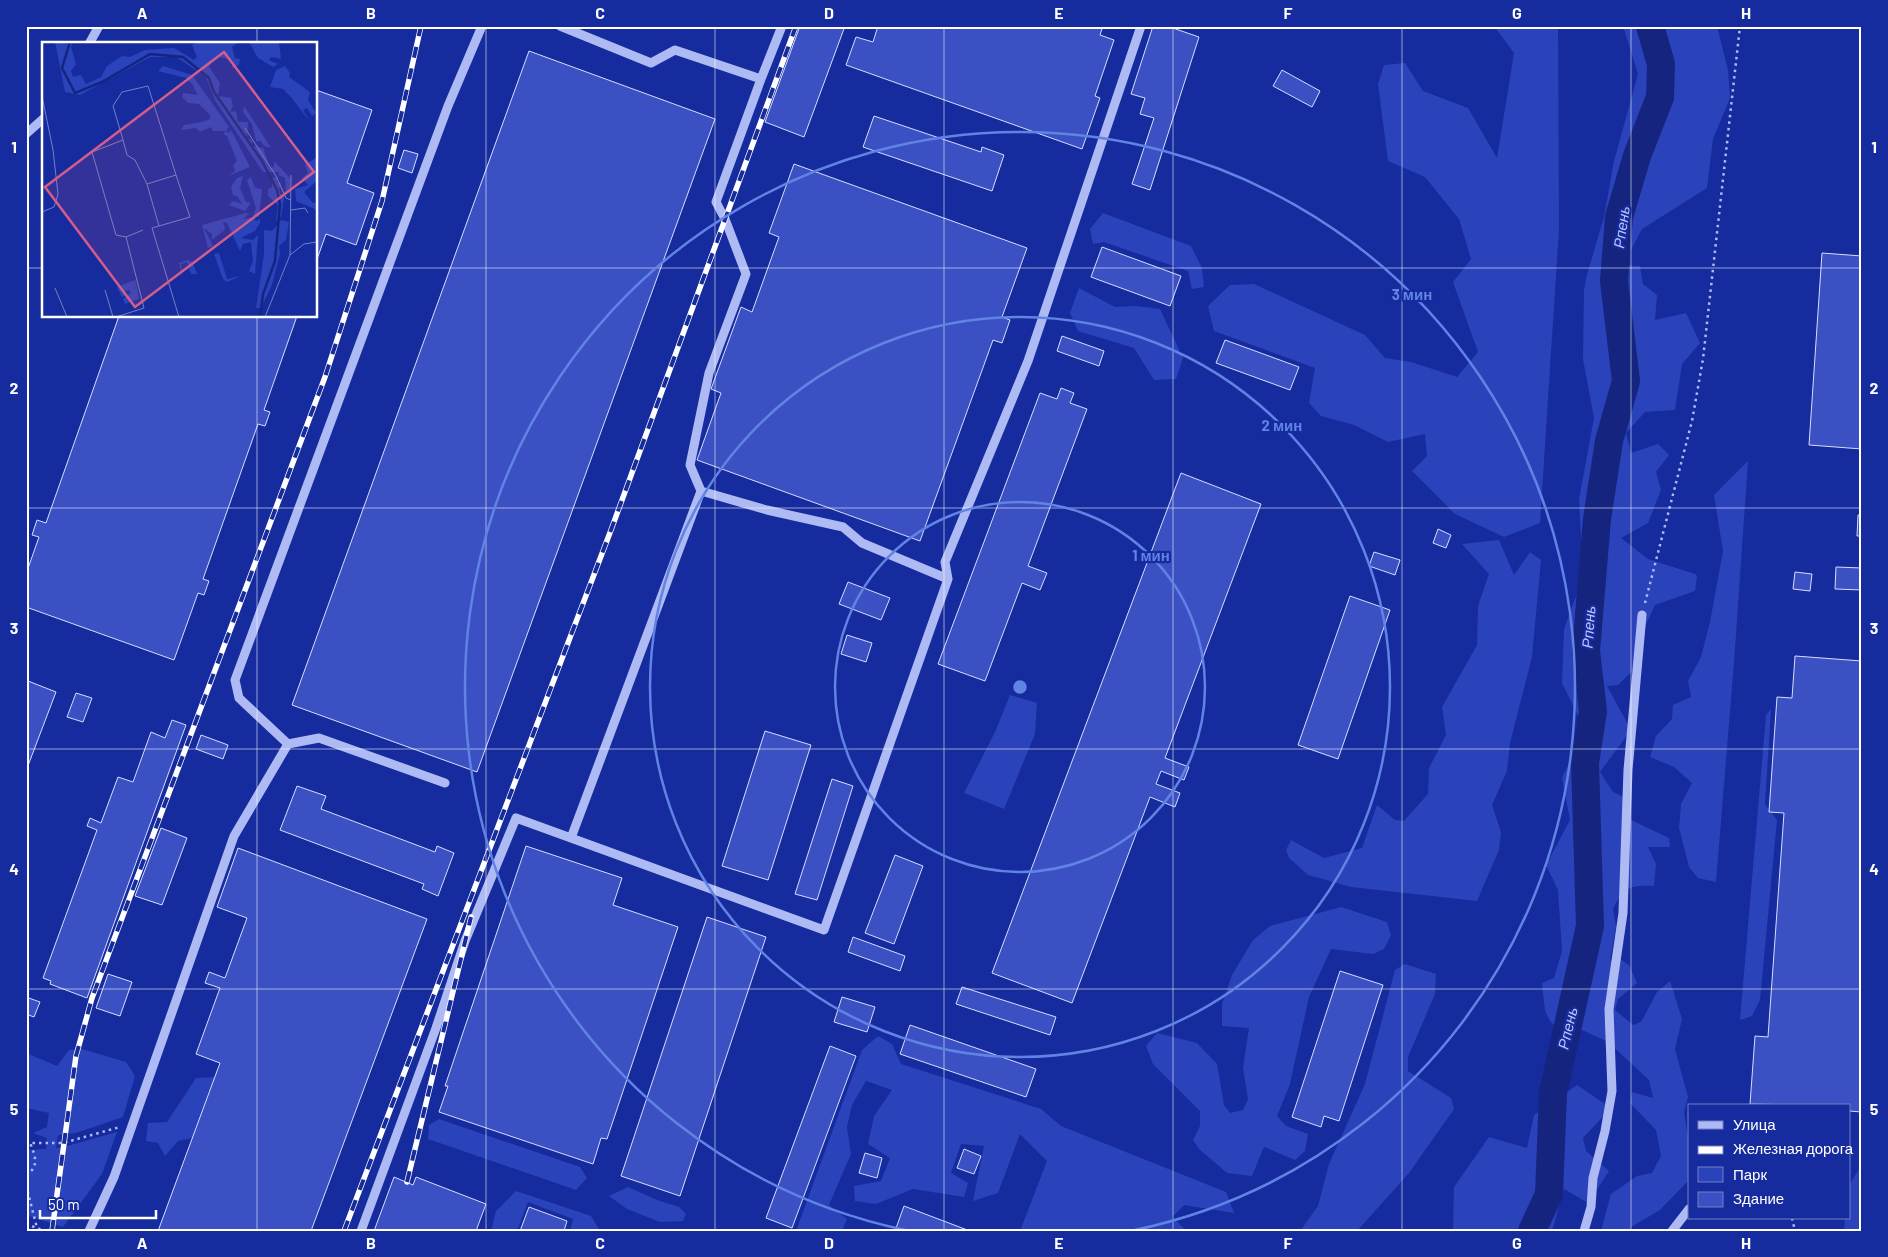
<svg xmlns="http://www.w3.org/2000/svg" width="1888" height="1257" font-family="Barlow,sans-serif">
	<style>
		.green { fill: #2a43bb }
		.lines { fill: none; stroke-linecap: round; stroke-linejoin: round }
		.river { stroke: #15257f; stroke-width: 28 }
		.building { fill: #3b51c3; stroke: #d6ddfd }
		.path { stroke: #aebaf3; stroke-width: 2.5; stroke-dasharray: 2.5 4; stroke-linecap: butt }
		.minor { stroke: #aebaf3; stroke-width: 9 }
		.rail-casing { stroke: #fff; stroke-width: 5.5 }
		.rail { stroke: #162b9d; stroke-width: 4; stroke-dasharray: 11; stroke-linecap: butt }
		.grid { fill: none; stroke: #fff; stroke-width: 1; stroke-opacity: 0.55 }
		.ring { fill: none; stroke: #6183e4; stroke-width: 2.5 }
		.labels { text-anchor: middle; dominant-baseline: central; stroke-width: 4.5; stroke-linejoin: round; paint-order: stroke }
		.water-label { font-size: 15px; font-style: italic; fill: #bbc6f9; stroke: #162b9d }
		.inset-river { fill: none; stroke: #15257f; stroke-width: 2.5 }
		.inset-road { fill: none; stroke: #7380c4; stroke-width: 1 }
		.view { fill: #d45d8c; fill-opacity: 0.15; stroke: #d45d8c; stroke-width: 2.5 }
		.inset-edge { fill: none; stroke: #fff; stroke-width: 2.5 }
		.centre { fill: #6183e4; stroke: #162b9d; stroke-width: 2.5 }
		.ring-label { font-size: 15px; text-anchor: middle; font-weight: bold; fill: #6183e4; stroke: #162b9d; stroke-width: 4.5; stroke-linejoin: round; paint-order: stroke }
		.neatline { fill: none; stroke: #fff; stroke-width: 2 }
		.grid-label { font-size: 16px; text-anchor: middle; font-weight: bold; fill: #fff }
	</style>
	<rect width="100%" height="100%" fill="#162b9d"/>
	<path class="green" d="M1494 26H1558L1559 229 1540 523 1504 537 1455 514 1412 471 1427 456 1425 434 1388 442 1354 425 1321 416 1309 403 1315 368 1214 331 1208 306 1230 285 1254 284 1365 335 1385 358 1411 362 1457 377 1478 352 1453 282 1471 259 1459 219 1425 177 1388 161 1378 84 1384 65 1405 63 1423 91 1468 108 1497 158 1514 53Z
		M1623 26H1717L1728 70 1730 98 1713 139 1707 188 1642 229 1623 265 1640 266 1643 284 1657 295 1655 320 1686 313 1700 343 1682 364 1675 410 1645 412 1626 433 1631 453 1658 444 1669 455 1656 472 1661 490 1648 523 1621 538 1648 559 1695 574 1697 576 1695 591 1655 605 1644 629 1641 663 1618 685 1607 686 1631 730 1600 772 1613 792 1630 800 1629 819 1669 838 1670 847H1648L1656 864 1654 886C1630 885 1624 887 1613 909L1616 926 1610 961 1620 959 1629 965 1637 983 1618 999 1615 1010 1633 1025 1641 1022 1657 992 1670 981 1682 1019 1675 1049 1688 1097 1684 1112 1689 1145V1180L1660 1210 1631 1227V1231H1601L1611 1194 1637 1176 1652 1173 1661 1156 1656 1130 1630 1103 1632 1092 1653 1098 1649 1080 1608 1042 1582 1030 1560 1029 1556 1027 1550 1021 1545 1011 1542 983 1554 978 1562 951 1558 890 1546 865 1570 820 1562 778 1578 744V716L1562 683 1564 629 1583 577 1579 499 1594 418 1583 359 1584 291 1586 278 1604 217 1614 161 1638 74Z
		M1103 213 1191 246 1202 268 1204 287 1192 289 1188 271 1104 242 1093 244 1090 229Z
		M1079 288 1115 307 1136 306 1160 309 1183 358 1176 379 1154 380 1134 348 1078 331 1070 313Z
		M1748 461 1734 663 1716 882 1698 878 1689 867 1679 828 1681 804 1692 783 1674 767 1650 757 1656 736 1672 719 1673 705 1691 697 1688 681 1701 657 1710 622 1723 551 1714 495Z
		M1499 540 1514 575 1530 552 1541 560 1532 657 1510 743 1507 771 1492 805 1501 832 1499 850 1477 901 1351 887 1308 875 1289 858 1286 850 1291 840 1324 858 1362 848 1377 805 1395 820 1404 821 1428 794 1429 768 1446 735 1442 707 1477 645 1478 606 1489 574 1462 544Z
		M1010 695 1037 703 1035 734 1004 809 964 793 995 732Z
		M1771 709 1765 804 1777 820 1760 1000 1752 1016 1740 1020 1766 715Z
		M1341 907 1387 922 1391 935 1384 949 1373 954 1331 949 1309 997 1290 1084 1277 1116 1286 1126 1308 1134 1305 1151 1295 1160 1264 1147 1252 1176 1227 1173 1199 1149 1193 1140 1200 1126V1111L1153 1064 1146 1046 1157 1033 1197 1043 1217 1064 1224 1105 1230 1113 1243 1110 1248 1099 1243 1068 1249 1028 1222 1026V1004L1232 975 1253 940 1270 926Z
		M1405 964 1436 974 1435 994 1408 1057V1071L1451 1098 1454 1109 1409 1173 1357 1231H1300L1318 1206 1329 1164 1365 1084 1395 970Z
		M878 1036 892 1044 901 1064 1041 1109 1061 1126 1226 1192 1234 1213 1184 1205 1172 1217 1187 1231H1020L1047 1161 1020 1134 998 1193 973 1201 984 1146 961 1144 951 1173 968 1183 964 1197 913 1189 876 1204 855 1201 854 1186 881 1181 890 1158 868 1144 874 1116 892 1090 866 1081 852 1105 847 1127 851 1154 829 1205 847 1219 842 1231H796L862 1050Z
		M82 1049 126 1062 135 1076 123 1117 76 1133 58 1135 56 1148 67 1146 117 1132 102 1174 63 1227 26 1215V1150L46 1149 47 1138 33 1133 47 1127 49 1113 26 1108V1053L57 1066 69 1050Z
		M215 1077 192 1138 178 1141 165 1156 158 1143 146 1141 148 1123 167 1122 196 1078Z
		M1577 1085 1611 1108 1583 1138 1586 1151 1609 1171 1588 1203 1564 1189 1552 1231H1453L1454 1187 1489 1137 1527 1148 1534 1115Z
		M439 1119 580 1167 587 1178 576 1190 428 1139 429 1125Z
		M1861 1166 1862 1231H1844L1845 1218H1849V1185Z
		M628 1187 657 1200 679 1207 686 1214 683 1221 660 1222 627 1209 609 1196Z
		M516 1191 591 1216 600 1231H570L573 1219 528 1202 517 1231H491L496 1211Z"/>
	<g class="lines">
		<path class="river" d="M1532 1231 1549 1194 1553 1093 1590 926 1585 763 1593 711 1586 651 1597 519 1609 441 1626 381 1614 281 1619 217 1637 156 1660 97 1661 64 1650 26"/>
	</g>
	<path class="building" d="M800 26H845L804 137 765 122Z
		M878 26H1103L1100 35 1114 40 1095 96 1100 98 1082 149 846 65 856 37 873 42Z
		M1153 26H1167L1199 37 1150 190 1132 184 1154 118 1140 114 1145 98 1131 94Z
		M529 51 715 119 477 772 292 705Z
		M1282 70 1320 91 1312 107 1273 86Z
		M316 90 372 110 347 183 374 193 356 245 326 234 316 262Z
		M874 116 981 152 982 147 1004 155 992 191 863 147Z
		M404 150 418 154 412 173 398 168Z
		M794 164 1027 248 1002 317 1010 320 1002 343 993 340 920 541 697 460 721 393 711 389 741 307 752 312 779 237 769 233Z
		M1102 247 1181 276 1170 306 1091 277Z
		M1822 253 1862 256V449L1809 445Z
		M119 316H297L264 410 270 412 265 426 258 424 203 579 209 581 204 595 198 593 174 660 26 607V574L39 537 32 535 37 520 46 523Z
		M1062 336 1104 351 1099 366 1057 351Z
		M1225 340 1299 367 1290 390 1216 363Z
		M1061 388 1074 393 1070 403 1087 409 1028 566 1047 573 1040 590 1022 583 985 681 938 664 1040 393 1057 399Z
		M1181 473 1261 504 1165 758 1189 767 1184 780 1161 771 1156 784 1180 793 1175 807 1150 797 1072 1003 992 973Z
		M1858 515H1862V536H1857Z
		M1438 529 1451 535 1446 548 1433 543Z
		M1374 552 1400 560 1395 575 1369 566Z
		M1836 567 1862 568V590L1835 589Z
		M1795 572 1812 574 1810 591 1793 589Z
		M848 582 890 598 881 620 839 604Z
		M1350 596 1390 610 1338 759 1298 745Z
		M847 635 872 643 866 662 841 654Z
		M1795 656 1862 661V1112L1849 1111V1106L1750 1104 1755 1036 1768 1037 1784 813 1769 812 1777 697 1792 698Z
		M28 681 56 692 26 771V684Z
		M76 693 92 698 83 722 67 717Z
		M172 720 186 725 87 998 50 984 51 981 43 978 97 830 87 826 90 818 101 823 118 777 133 782 151 732 165 738Z
		M765 731 811 745 768 880 722 866Z
		M201 735 228 745 223 759 196 749Z
		M832 779 853 786 817 900 795 894Z
		M297 786 326 796 321 809 435 852 437 846 454 853 438 896 422 889 424 884 280 830Z
		M161 828 187 838 162 905 135 896Z
		M526 846 622 878 613 905 678 927 607 1139 601 1138 593 1164 439 1112 448 1086H445Z
		M238 848 427 919 311 1231H158L220 1063 196 1054 220 988 205 983 209 972 225 978 247 918 217 907Z
		M895 855 923 866 894 944 865 933Z
		M707 917 766 937 680 1196 621 1176Z
		M853 937 905 956 900 971 848 952Z
		M1340 971 1383 985 1339 1121 1324 1116 1321 1127 1292 1117Z
		M108 974 132 982 120 1016 96 1008Z
		M962 987 1056 1017 1050 1035 956 1004Z
		M26 997 40 1002 34 1017 26 1014Z
		M842 997 875 1007 867 1032 834 1022Z
		M910 1025 1036 1069 1026 1097 900 1054Z
		M830 1046 856 1056 792 1228 766 1218Z
		M964 1149 981 1156 974 1174 957 1168Z
		M865 1153 882 1158 877 1178 859 1173Z
		M394 1177 413 1185 416 1177 486 1204 476 1231H374Z
		M904 1206 970 1231H895Z
		M529 1207 567 1221 564 1231H520Z"/>
	<g class="lines">
		<path class="path" d="M1645 603 1692 421 1703 359 1740 26
			M26 1143H63L120 1127
			M26 1175C40 1167 35 1155 30 1143
			M26 1185 37 1228
			M1792 1218 1795 1231
			M26 1224 45 1231"/>
		<path class="minor" d="M89 44 99 26
			M761 79 782 26
			M26 134 44 118
			M948 579 945 562 1028 361 1141 26
			M288 744 239 698 235 680 448 106 482 26
			M571 838 824 930 948 579 862 543 843 527 767 510 701 491
			M89 1231 114 1177 234 836 288 744 319 738 445 783
			M361 1231 436 1028 465 941 516 818 571 838 701 491 690 465 709 373 746 274 725 219 716 202 761 79 675 50 651 63 560 26
			M1584 1231 1591 1207 1593 1178 1605 1131 1612 1091 1609 1009 1623 913 1628 770 1642 615
			M1672 1231 1689 1209"/>
		<defs>
			<path id="rail" d="M407 1182 471 917
				M52 1231 76 1056 92 998 325 377 382 201 421 26
				M344 1231 611 530 796 26"/>
		</defs>
		<use href="#rail" class="rail-casing"/>
		<use href="#rail" class="rail"/>
	</g>
	<path class="grid" d="M257 26V44M486 26V1231M715 26V1231M944 26V1231M1173 26V1231M1402 26V1231M1631 26V1231M26 268H44M316 268H1862M257 316V1231M26 508H1862M26 749H1862M26 989H1862"/>
	<g class="ring">
		<circle cx="1020" cy="687" r="185"/>
		<circle cx="1020" cy="687" r="370"/>
		<path d="M905 1230A555 555 0 1 1 1135 1230"/>
	</g>
	<g class="labels">
		<g class="water-label">
			<text transform="translate(1621 227) rotate(-82)">Рпень</text>
			<text transform="translate(1588 627) rotate(-86)">Рпень</text>
			<text transform="translate(1567 1028) rotate(-77)">Рпень</text>
		</g>
	</g>
	<g transform="translate(42 42)">
		<rect width="275" height="275" fill="#162b9d"/>
		<path d="M13 0H31L29 5 34 22 29 29 31 35 39 33 44 42 59 35 65 24 80 14 88 15 103 8 132 6 152 18 155 15 150 3 156 0H197L190 5 193 16 198 17 197 23 190 26V18L174 14 167 25 178 41 176 54 189 56 191 64 188 70 194 69 196 80H206L205 96 210 98V104L221 106 228 126 232 125V119L248 136V150H243L239 175 234 179 236 163 226 154V147L230 145V136L235 135V140L239 141 237 147 239 153 244 149 243 136 237 133V130H221L174 60 164 35 134 15H108L38 53 23 50ZM207 0H237L239 17 229 15 227 18 236 22 231 25 216 16ZM121 24 150 33 187 85 184 89 187 91 189 88 208 125 186 134 193 129 191 123 195 119 185 94 181 92 184 89H171L169 85 158 90 154 86 139 88 142 83 160 80 168 77V73L157 62 146 61 140 55 141 51 156 53 150 42 144 36 116 29ZM243 24 248 31 247 35 268 50 266 58 274 71 270 74 265 66 261 68 268 80 249 55 241 47 228 45 234 28ZM202 64 215 84 229 106 222 104 219 99H214L210 82 201 70ZM275 115V139L262 150 271 161H275V168L254 159 253 147 266 143 260 136 266 131 263 123ZM201 134 198 146 204 160 209 161 203 169 187 163 191 159 200 162 195 154 191 153 189 145 195 136ZM209 135 213 146 220 147 217 175 211 174 214 166 205 138ZM204 171 207 172 201 177 212 175 214 179 218 177V181L213 189 199 196 211 198 216 193 213 232 207 229 211 219 209 200 201 202 198 209 185 181 181 180 183 187 181 190 176 185 180 190 170 198V192L162 186 171 204 166 206 160 183ZM239 178 247 180 244 198 237 204 238 212 230 243 219 266H214L222 212V188L230 189ZM177 211 185 237 199 234 185 240 181 237 172 212ZM146 218 151 221 155 232H149L145 220 139 222 141 237 137 221ZM93 238 95 243 90 249 95 244 97 257 83 262 81 257 89 251 87 248 83 249 84 253 80 255 75 245Z" fill="#2a43bb"/>
		<path class="inset-river" d="M28 0 20 26 33 51 60 40 108 12 141 15 167 36 172 50 220 119 235 148 238 162 233 219 221 252 218 275"/>
		<path class="inset-road" d="M0 1V17M0 54 11 108 16 152 12 165 0 170M203 86 234 134 244 156 249 158M81 98 71 64 80 50 106 44 134 133M105 142 134 133 148 175 117 184M249 168 263 166 266 171M84 195 74 193 50 110 81 98 85 113 93 118 105 142 117 184 110 186 137 275M248 213 249 133M13 246 25 275M63 248 71 275M74 275 102 266 84 195 101 188M223 275 248 213 262 202 275 200"/>
		<path class="view" d="M182 10 272 130 93 265 3 145Z"/>
		<rect width="275" height="275" class="inset-edge"/>
	</g>
	<circle cx="1020" cy="687" r="8" class="centre"/>
	<g class="ring-label">
		<text x="1412" y="300">3 мин</text>
		<text x="1282" y="431">2 мин</text>
		<text x="1151" y="561">1 мин</text>
	</g>
	<rect width="1888" height="1257" fill="none" stroke="#162b9d" stroke-width="55"/>
	<rect x="1688" y="1104" width="162" height="115" fill="#162b9d" stroke="#7380c4"/>
	<rect x="1698" y="1121" width="25" height="8" fill="#aebaf3" stroke="#7380c4"/>
	<text x="1733" y="1130" font-size="15" fill="#ffffff">Улица</text>
	<rect x="1698" y="1146" width="25" height="8" fill="#ffffff" stroke="#7380c4"/>
	<text x="1733" y="1154" font-size="15" fill="#ffffff">Железная дорога</text>
	<rect x="1698" y="1167" width="25" height="15" fill="#2a43bb" stroke="#7380c4"/>
	<text x="1733" y="1180" font-size="15" fill="#ffffff">Парк</text>
	<rect x="1698" y="1192" width="25" height="15" fill="#3b51c3" stroke="#7380c4"/>
	<text x="1733" y="1204" font-size="15" fill="#ffffff">Здание</text>
	<path d="M40 1210v8h116v-8" fill="none" stroke="#ffffff" stroke-width="2.5"/>
	<text x="48" y="1210" font-size="15" fill="#ffffff" stroke="#162b9d" stroke-width="4" paint-order="stroke">50 m</text>
	<rect x="28" y="28" width="1832" height="1202" class="neatline"/>
	<g class="grid-label">
		<text x="142" y="19">A</text>
		<text x="371" y="19">B</text>
		<text x="600" y="19">C</text>
		<text x="829" y="19">D</text>
		<text x="1059" y="19">E</text>
		<text x="1288" y="19">F</text>
		<text x="1517" y="19">G</text>
		<text x="1746" y="19">H</text>
		<text x="14" y="153">1</text>
		<text x="1874" y="153">1</text>
		<text x="14" y="394">2</text>
		<text x="1874" y="394">2</text>
		<text x="14" y="634">3</text>
		<text x="1874" y="634">3</text>
		<text x="14" y="875">4</text>
		<text x="1874" y="875">4</text>
		<text x="14" y="1115">5</text>
		<text x="1874" y="1115">5</text>
		<text x="142" y="1249">A</text>
		<text x="371" y="1249">B</text>
		<text x="600" y="1249">C</text>
		<text x="829" y="1249">D</text>
		<text x="1059" y="1249">E</text>
		<text x="1288" y="1249">F</text>
		<text x="1517" y="1249">G</text>
		<text x="1746" y="1249">H</text>
	</g>
</svg>
